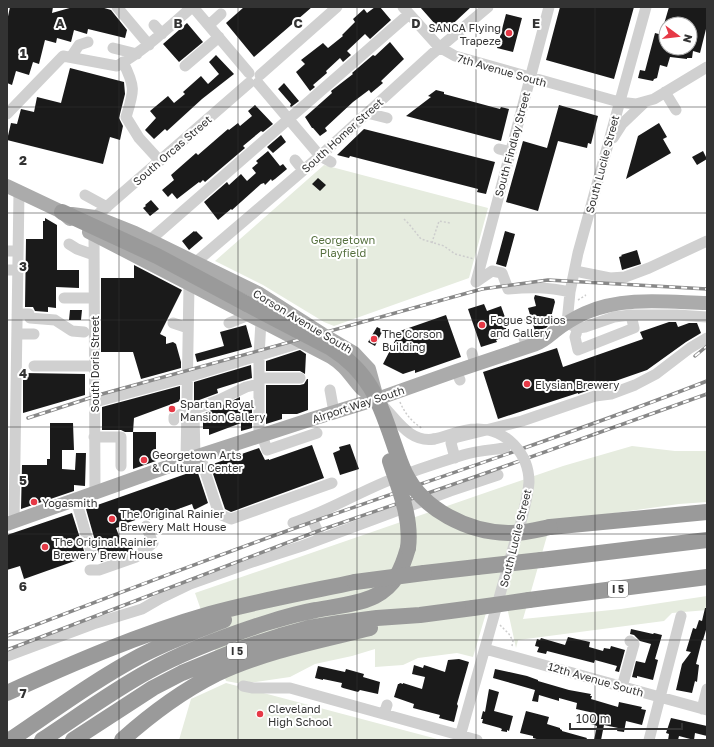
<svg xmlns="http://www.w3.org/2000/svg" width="714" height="747" font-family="'Golos Text',sans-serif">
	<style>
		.green { fill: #e6ecdf }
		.building { fill: #1a1a1a }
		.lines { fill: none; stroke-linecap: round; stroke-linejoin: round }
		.path { stroke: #cdcdcd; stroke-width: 1.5; stroke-dasharray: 2 2; stroke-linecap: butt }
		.minor { stroke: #d0d0d0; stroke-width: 11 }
		.major { stroke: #ababab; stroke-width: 14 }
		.highway { stroke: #9a9a9a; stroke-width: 16 }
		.rail-casing { stroke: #888; stroke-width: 3.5 }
		.rail { stroke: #fff; stroke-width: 2; stroke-dasharray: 6; stroke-linecap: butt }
		.minor-bridge { stroke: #d0d0d0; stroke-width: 11 }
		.highway-bridge { stroke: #9a9a9a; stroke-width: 16 }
		.grid { fill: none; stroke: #333; stroke-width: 1; stroke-opacity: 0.55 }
		.poi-dot { fill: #e63946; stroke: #fff; stroke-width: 1.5 }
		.labels { text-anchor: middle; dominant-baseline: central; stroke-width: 4; stroke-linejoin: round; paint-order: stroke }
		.shield { fill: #fff; stroke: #707070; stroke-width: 1 }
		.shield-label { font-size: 10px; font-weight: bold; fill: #333 }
		.poi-label { font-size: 11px; fill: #333; stroke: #fff; text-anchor: start }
		.street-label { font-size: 11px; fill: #333; stroke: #fff }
		.park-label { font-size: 11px; fill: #56703f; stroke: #fff }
		.grid-label { font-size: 13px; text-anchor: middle; font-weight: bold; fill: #333; stroke: #fff; stroke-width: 4; stroke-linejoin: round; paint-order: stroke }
	</style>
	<rect width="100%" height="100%" fill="#fff"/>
	<path class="green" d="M324 165 488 208 469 278 334 326 324 322 263 285 215 261Z
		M632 446 675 451H707V502L679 504 551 522 523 619 621 609 707 596V610L672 613 664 621 518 640 516 648 507 607 489 603 473 657 457 653 418 658 403 665 375 667V649L352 656 315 664 290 677 242 684 226 681 195 593 563 466Z
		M226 683 441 740H179L191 699Z"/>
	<path class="building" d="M10 7H53L52 13 73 7H101L111 10 127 30 125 38 88 29 87 34 74 30 71 42 57 38 56 43 45 40 39 64 33 62 29 75 16 71 12 85 7 83V21Z
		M244 7H312L254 57 226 23Z
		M375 7H380L391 20 370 39 365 34 347 51 351 55 343 62 340 58 326 71 327 73 313 85 315 87 310 91 296 72 305 64 301 60 323 43 328 48 343 36 342 35 355 22 353 19 364 9 367 13Z
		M420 7H471L443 33Z
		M560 7H634L614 79 546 60Z
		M669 7H707V25L700 53 693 51 692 58H687V59L670 57 667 67 660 65 657 78 654 79 653 81 638 78 640 70 645 71 655 33 666 36V48H690V24H664Z
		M506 14 522 18 513 52 497 48Z
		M187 23 203 42 179 62 163 44Z
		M390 42 404 59 381 81 383 83 371 93 369 90 353 102 325 128 327 131 320 136 313 128H312L305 117 332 93 331 91 353 74 352 73 373 55 375 56Z
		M216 55 234 74 202 99 167 131 165 129 154 139 145 130 156 118 150 111 168 96 174 103 185 94 183 92 201 76 208 84 219 74 209 62Z
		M70 68 124 82 125 94 119 118 123 126 120 140 110 137 103 164 7 140 11 123 17 124 21 109 34 112 37 97 61 103Z
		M284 83 299 101 291 107 290 106 291 104 278 89Z
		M436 90 444 92V94L500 109 501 107 509 109 501 141 406 116 431 97 428 96Z
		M255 105 273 124 263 132 261 131 243 146 245 148 205 182 203 180 200 183 199 182 177 199 172 193 168 197 162 190 174 180 171 175 196 153 198 155 228 129 229 130 238 123 240 126 252 116 248 111Z
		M559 105 598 116 591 144 588 143 587 148 558 141 538 211 506 202 523 141 547 148Z
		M659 123 667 137 663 139 671 153 626 179 638 136Z
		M364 129 495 162 486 194 477 192 478 189 350 156 349 158 337 155Z
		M281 135 286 142 273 153 267 147Z
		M268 151 280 166 283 164 287 169 275 179 272 181 271 179 265 185 264 183 261 184 232 210 231 209 218 220 204 202 227 182 229 185 241 174 247 181 256 173 252 168 258 163 256 161Z
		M703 151 707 159 697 165 692 157Z
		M318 178 326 185 320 191 312 184Z
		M151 200 159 209 150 216 143 208 146 206 145 205Z
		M45 218 57 225V270H79V288L56 287V308L48 307V312L35 311 33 307H25L26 239H43V221H45Z
		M194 231 195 232 196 231 203 238 189 250 182 241Z
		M505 231 515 234 506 267 496 264Z
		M637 250 641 264 622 270 619 257 622 256 621 255Z
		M134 265 182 290 160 334 166 337V344L173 342 176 344 181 362V368L141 379 133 352H101V278H134Z
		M535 295 554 299 555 302 549 325 546 328 535 331 528 308 536 306 534 298Z
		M484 304 487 311 501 306 511 334 496 340 497 342 481 347 468 309Z
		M70 310H82L81 320H69Z
		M446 315 461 357 415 373V370L403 374 383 364 400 331Z
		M669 322H676L678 327 689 323H697L701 333 686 342 647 370 578 394V393L498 419 483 372 557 348 563 367 643 339 640 332Z
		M246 325 252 347 197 362 195 354 224 346 220 332Z
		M377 327 383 330 375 346 368 342Z
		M300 350 306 354 305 374 300 371H266V361Z
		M251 365 252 378 217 389 218 393 194 402V382Z
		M23 373 85 374V395L23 413Z
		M307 379H308V410L297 414H282V419L266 424V385H300L304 384Z
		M180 386V401L134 418 133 432H125L121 430H102V407Z
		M240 397V401H252V428L241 431V423L209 435V429H203V414Z
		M50 423H73L74 450H62V469L75 470 76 453H86L85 486 74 485V491L21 509 22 465H47V459H50Z
		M133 432H156V461L133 469Z
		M350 444 359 469 340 475 333 453 340 450 339 447Z
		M312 445 324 478 231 512 225 509 210 465 259 448 265 460 269 459V460Z
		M197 470 208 503 194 510 192 504 148 520 145 519 144 517 124 524 125 525 116 528 123 546 130 543 133 550 101 562 86 509Z
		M72 513 86 557 24 579 20 566 7 570V535Z
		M705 608H707V630H706L703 640H702L696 664 699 665 697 682 695 681 692 693 676 690 682 664 691 652 686 651 693 628 696 629 699 620 702 621Z
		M631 629 653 634 654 633 662 635 655 659 658 660 653 680 637 676V678L632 677 636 661 645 663 651 644 640 641 634 635 630 634Z
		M568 637 590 642 589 647 603 651 604 648 610 649 611 646 625 650 619 672 615 671 617 666 595 660 594 663 547 651 546 654 537 652 539 647 535 646 537 639 540 640 541 638 565 645Z
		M459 659 469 662 457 704 458 706 454 722 439 718 440 715 413 708 414 704 394 697 398 684H399L400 683 403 684V683L422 689 425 677 412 674 414 665 423 668 424 665 445 672 448 660Z
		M318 666 345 672 346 669 364 674 363 677 380 682 378 694 360 690 358 692 343 688 341 687 342 683 323 679V680L315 678Z
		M495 669 527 676 538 680V681L569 690 591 694 590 696H592L591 699 618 707 619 702 642 707 641 709 646 710 642 725 626 721 624 732 617 731 618 728 604 725 601 740H594L597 726 591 724 594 713 576 709 577 703 559 698V701L539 695 538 702 532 701 535 690 493 678Z
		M489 689 499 692 494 711 513 716 509 731 507 730V732L501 731 502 729 500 728 482 723 483 719H481L483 711 485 712Z
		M526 711 549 717 547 724 560 728V729L562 730V731L587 738 586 740H540L533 738V736L520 733Z
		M671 718 707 726V736L695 733 694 740 679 736 678 740H668L669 734 666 733Z"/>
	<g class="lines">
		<path class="path" d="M404 219 409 224 421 239 444 246 455 254 474 259
			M432 243C434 235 437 228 439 221L450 223 451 222
			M578 300 586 295
			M400 402C405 414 412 422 423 429
			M500 625 509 634 513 641 512 646"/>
		<path class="minor" d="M117 7 149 45
			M193 7 249 73
			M403 7 439 47 455 56 619 102 636 104 654 99 707 67
			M646 7 578 253 570 292 567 323 578 328 585 327 614 317 631 315H677L707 317
			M154 25 162 34
			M209 25 221 14
			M113 48 137 54
			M71 57 79 45 88 42
			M123 62C136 88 134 91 126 117L139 138 160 161
			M185 66 219 37
			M260 75 337 7
			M258 83 320 156 331 162
			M665 92 676 110
			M367 113 387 118
			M7 114 63 56 117 66C145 50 168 28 192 7
			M613 138 622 124 644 103
			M499 149 511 152
			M295 160 303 170
			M85 195 107 207
			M95 217 249 83
			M94 235 95 493
			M150 240 409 14
			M69 244 77 249 94 255
			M7 251H18
			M196 262 320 156 432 54 488 7
			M7 270H18
			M575 271 610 278 625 277 649 268 707 241
			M476 282 549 7
			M476 282 492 271 502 273 508 289C532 287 547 287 570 292
			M64 298H94
			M17 314H29L30 318 55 320 72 331 84 332
			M173 323 188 328
			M229 323 249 315
			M578 328 575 337 578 350 634 328 631 315
			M17 334H34
			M523 335 527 347
			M472 353 475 364
			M34 366H94
			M456 371 460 380
			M259 378H300
			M330 390 334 412
			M95 402 188 377 303 342
			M381 404C397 419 409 443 434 439
			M194 414 195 457
			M174 420V417L219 400 246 387 259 384
			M262 435 267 450 317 433
			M259 436V356L261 321
			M94 437H121V466
			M200 456 219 514 231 519 332 483
			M455 458 451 443 454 438 522 421 595 396 611 394 635 385 656 374 690 348 707 338
			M186 460 189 285
			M76 500 92 555
			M313 516V521L321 539
			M14 521 19 192
			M293 523C325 512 354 495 385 482 410 472 437 463 463 455 476 451 491 450 505 448
			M90 570H99L136 557 153 543 146 526
			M485 649 707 710
			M7 656 93 624 142 609 161 598 190 584 246 564 302 546 450 491 498 475
			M243 686 253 688H290L477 740
			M622 687 634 644 630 641
			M702 709 707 689
			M384 714 387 705
			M459 740 519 527
			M649 740 681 616"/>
		<path class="major" d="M7 186 62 212 70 219
			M72 214 95 217 135 233 258 293 322 334 354 353 369 369 375 391
			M89 232 331 357C347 367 350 376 362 389 366 392 371 395 375 398
			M7 524 195 457 312 419 377 399 456 371 536 344C544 341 548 337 554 332 563 325 574 318 585 313 623 296 667 302 707 303"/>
		<path class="highway" d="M62 212 157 256 247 304
			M550 527 707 512
			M541 560 707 540
			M424 573 477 567
			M529 600 707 577
			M7 693C73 663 140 634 210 614 257 601 307 592 355 582
			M10 740C53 711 95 680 140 656 167 642 196 631 224 620
			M42 740C77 717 112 691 149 671 185 651 226 636 266 623 282 618 299 613 316 610 335 606 357 605 375 596 395 586 402 569 408 548
			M73 740 153 688 182 673 243 648 280 636 309 628 339 623 377 618 420 615 473 608
			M122 740C150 715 182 691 216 674 265 651 318 641 370 628"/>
		<defs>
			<path id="rail" d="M695 356 707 346
				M28 418 102 394 482 289 548 280 707 289
				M7 636C108 597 210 558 312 522 444 475 577 432 707 381
				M7 650 318 531 483 474 707 394"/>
		</defs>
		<use href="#rail" class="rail-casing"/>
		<use href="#rail" class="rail"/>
		<path class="minor-bridge" d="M434 439C448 436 462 429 476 429 506 428 529 454 529 482 528 496 524 509 521 522"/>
		<path class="highway-bridge" d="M247 304 331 348C372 374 380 404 395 447 398 456 401 465 405 473 423 510 468 532 508 533 521 534 536 530 550 527
			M390 461C399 489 412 518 408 548
			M477 567 541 560
			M355 582 424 573
			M473 608 529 600"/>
	</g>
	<path class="grid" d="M119 7V740M238 7V740M357 7V740M476 7V740M595 7V740M7 107H707M7 213H707M7 320H707M7 427H707M7 534H707M7 640H707"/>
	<g class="poi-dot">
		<circle cx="509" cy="33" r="4"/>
		<circle cx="482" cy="325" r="4"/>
		<circle cx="374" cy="339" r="4"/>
		<circle cx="527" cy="384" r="4"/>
		<circle cx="172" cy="409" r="4"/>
		<circle cx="144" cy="460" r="4"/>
		<circle cx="34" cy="502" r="4"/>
		<circle cx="112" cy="519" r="4"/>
		<circle cx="45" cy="547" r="4"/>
		<circle cx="260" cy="714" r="4"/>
	</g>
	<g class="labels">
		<g class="shield">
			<rect x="608" y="581" width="20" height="16" rx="3"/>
			<rect x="227" y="643" width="20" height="16" rx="3"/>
		</g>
		<g class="shield-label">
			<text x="618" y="589">I 5</text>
			<text x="237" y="651">I 5</text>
		</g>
		<g class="poi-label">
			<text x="501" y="27" text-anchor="end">SANCA Flying<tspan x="501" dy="13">Trapeze</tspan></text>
			<text x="490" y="319">Fogue Studios<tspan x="490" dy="13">and Gallery</tspan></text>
			<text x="382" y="333">The Corson<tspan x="382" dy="13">Building</tspan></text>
			<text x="535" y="384">Elysian Brewery</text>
			<text x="180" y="403">Spartan Royal<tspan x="180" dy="13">Mansion Gallery</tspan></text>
			<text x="152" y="454">Georgetown Arts<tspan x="152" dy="13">&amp; Cultural Center</tspan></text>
			<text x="42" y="502">Yogasmith</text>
			<text x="120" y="513">The Original Rainier<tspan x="120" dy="13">Brewery Malt House</tspan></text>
			<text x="53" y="541">The Original Rainier<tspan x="53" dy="13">Brewery Brew House</tspan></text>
			<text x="268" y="708">Cleveland<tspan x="268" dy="13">High School</tspan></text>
		</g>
		<g class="street-label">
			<text transform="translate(502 70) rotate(16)">7th Avenue South</text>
			<text transform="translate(342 135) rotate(-42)">South Homer Street</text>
			<text transform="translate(512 144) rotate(-75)">South Findlay Street</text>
			<text transform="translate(172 150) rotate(-41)">South Orcas Street</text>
			<text transform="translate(602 164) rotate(-75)">South Lucile Street</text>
			<text transform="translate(303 321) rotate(31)">Corson Avenue South</text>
			<text transform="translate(94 364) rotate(-90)">South Doris Street</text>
			<text transform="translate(358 404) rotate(-18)">Airport Way South</text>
			<text transform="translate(515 538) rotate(-76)">South Lucile Street</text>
			<text transform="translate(596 679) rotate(16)">12th Avenue South</text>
		</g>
		<g class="park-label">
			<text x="343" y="239">Georgetown<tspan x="343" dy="13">Playfield</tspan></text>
		</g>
	</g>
	<g class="grid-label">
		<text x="60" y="28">A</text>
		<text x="178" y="28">B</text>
		<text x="298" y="28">C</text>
		<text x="416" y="28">D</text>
		<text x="536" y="28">E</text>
		<text x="23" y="58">1</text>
		<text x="23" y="165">2</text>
		<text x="23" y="271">3</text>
		<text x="23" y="378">4</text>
		<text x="23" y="485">5</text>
		<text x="23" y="591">6</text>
		<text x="23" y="698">7</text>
	</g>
	<rect width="714" height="747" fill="none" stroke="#333333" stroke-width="16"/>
	<g transform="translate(678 36) rotate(105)"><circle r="19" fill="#ffffff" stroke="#adadad"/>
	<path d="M0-3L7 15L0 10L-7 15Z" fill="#e63946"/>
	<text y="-6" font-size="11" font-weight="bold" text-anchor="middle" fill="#333333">N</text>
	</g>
	<path d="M570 723v6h112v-6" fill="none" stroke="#333333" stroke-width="2"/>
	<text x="576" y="723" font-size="12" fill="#333333" stroke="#ffffff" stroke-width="3" paint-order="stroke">100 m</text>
</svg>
